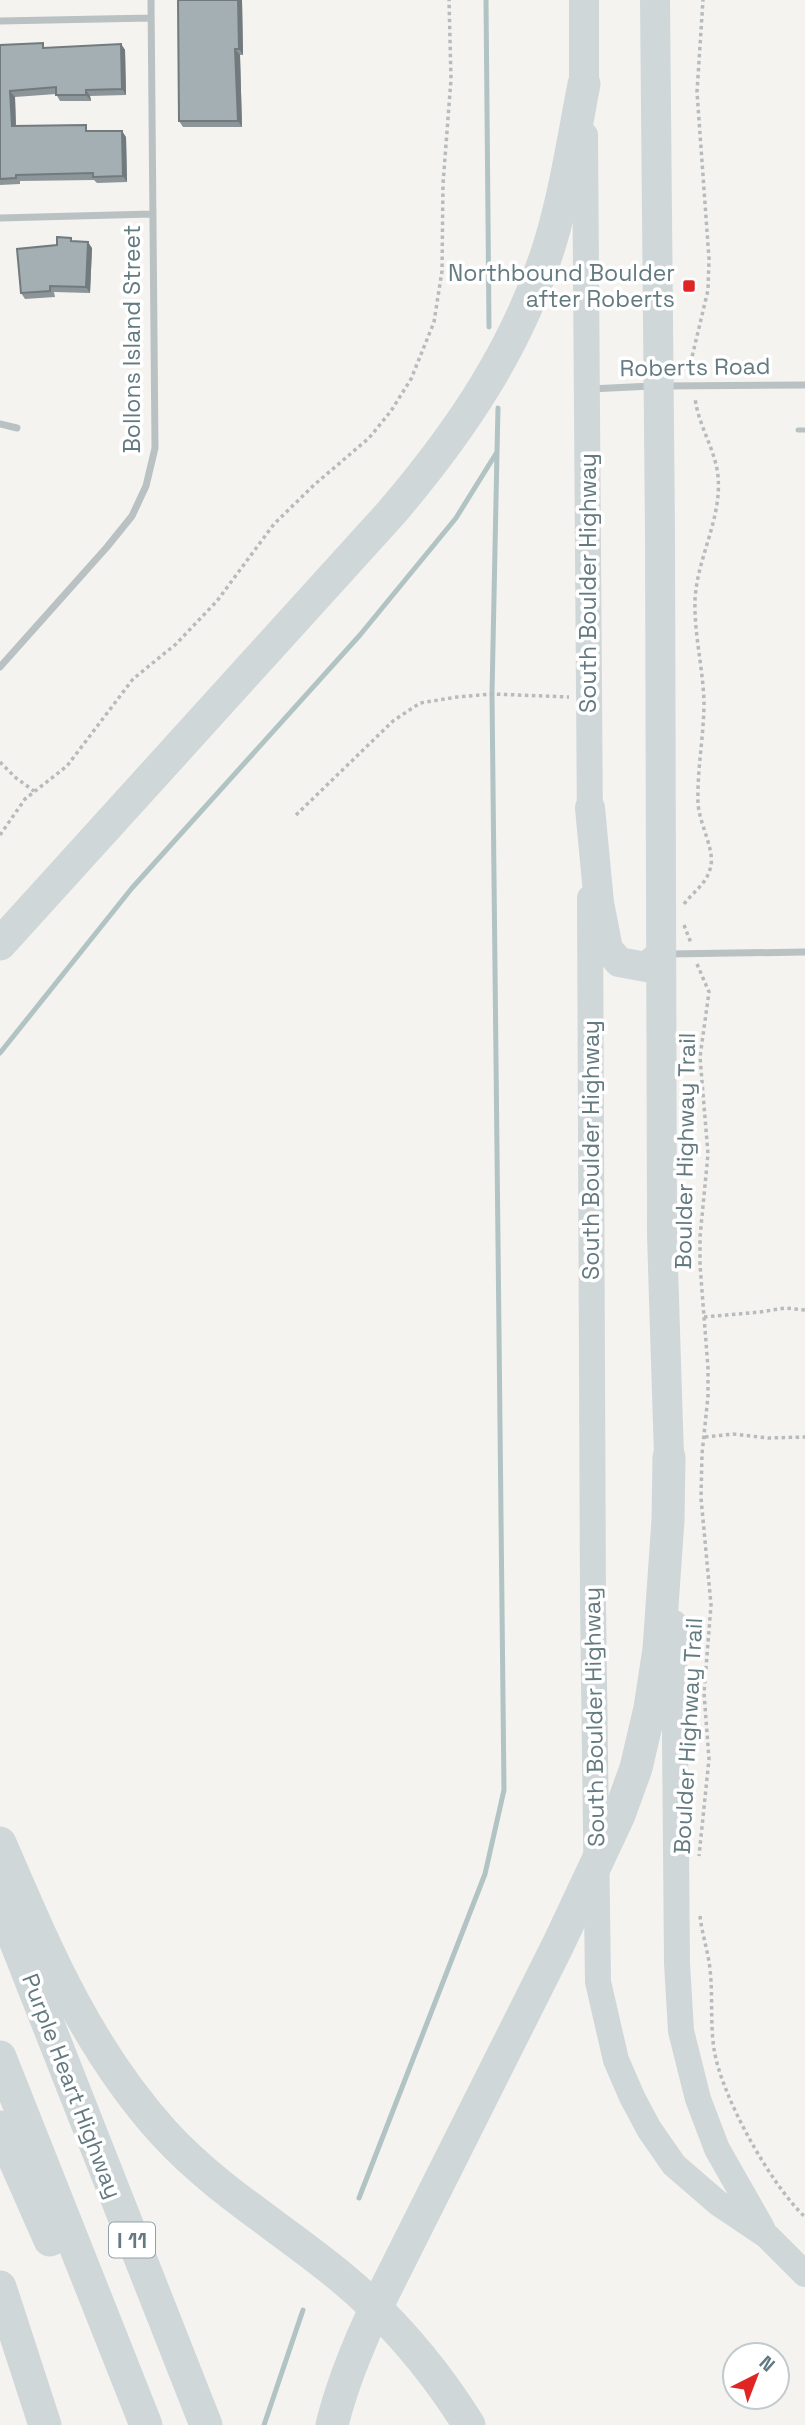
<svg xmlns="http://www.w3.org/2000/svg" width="805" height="2425" font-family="'Space Grotesk',sans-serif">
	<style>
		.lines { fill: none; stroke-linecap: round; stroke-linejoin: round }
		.stream { stroke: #b1c3c3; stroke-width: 5 }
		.path { stroke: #b7bbbc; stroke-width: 3.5; stroke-dasharray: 3.5 3.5; stroke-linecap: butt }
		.service { stroke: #bac1c3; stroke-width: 5 }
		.minor { stroke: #bac1c3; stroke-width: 7 }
		.secondary { stroke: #d0d7d9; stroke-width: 26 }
		.primary { stroke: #d0d7d9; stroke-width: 30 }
		.motorway { stroke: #d0d7d9; stroke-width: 33 }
		.wall { fill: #8c9699 }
		.shaded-wall { fill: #727a7d }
		.building { fill: #a3afb2; stroke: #727a7d; stroke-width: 2 }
		.poi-dot { fill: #e02624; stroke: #fff; stroke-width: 2.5 }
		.labels { text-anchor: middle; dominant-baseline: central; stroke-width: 7; stroke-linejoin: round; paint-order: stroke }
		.shield { fill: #fff; stroke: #92a2a7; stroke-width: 2 }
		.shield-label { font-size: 21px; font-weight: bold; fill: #637a81 }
		.poi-label { font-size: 23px; fill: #637a81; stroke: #fff; text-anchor: end }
		.street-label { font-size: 23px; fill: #637a81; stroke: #fff }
	</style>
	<rect width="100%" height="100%" fill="#f4f3f0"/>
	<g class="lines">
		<path class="stream" d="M486 0 489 327
			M0 1053 132 888 360 635 456 518 497 452 498 408
			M359 2198 485 1874 504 1790 492 694 497 452
			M264 2425 303 2310"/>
		<path class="path" d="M693 377 692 357 708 290 709 259 697 92 703 0
			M0 762 16 778 34 791
			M296 815 393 721 420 703 457 697 492 694 569 697
			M0 835 25 799 67 766 133 679 176 644 217 601 274 524 314 485 369 438 391 411 411 379 434 322 442 271 443 184 451 79 449 0
			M684 904C694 891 708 883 711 865 714 848 699 823 698 803 697 769 704 735 704 702 703 668 694 634 695 600 697 556 725 514 717 469 712 444 698 423 695 398
			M684 925 691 943
			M697 964 709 992 700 1057 708 1154 700 1237V1265L708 1368V1396L702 1454 701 1498 711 1605 704 1693 709 1759 699 1856
			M704 1317 760 1312 785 1308 805 1310
			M705 1437 733 1434 768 1438 805 1437
			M700 1916C702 1934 708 1951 710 1969 713 1996 710 2023 714 2049 721 2096 771 2185 805 2217"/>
		<path class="service" d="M798 430H805"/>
		<path class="minor" d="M0 21 151 18
			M0 218 152 214
			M664 386 805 385
			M590 389 652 386
			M0 424 17 428
			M0 667 107 547 132 516 146 486 155 448 151 0
			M669 954 805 952"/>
		<path class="secondary" d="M585 135 590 828
			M590 898 593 1605 598 1982 616 2060 632 2097 649 2129 674 2165 718 2203 767 2236 805 2274
			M674 1623 677 1963 681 2031 698 2099 717 2149 762 2228"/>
		<path class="primary" d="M584 0V84
			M655 0 660 533 662 1236 669 1457
			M590 808 599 903 608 949 619 962 646 967 661 954"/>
		<path class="motorway" d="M0 944 391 513C461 431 520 344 551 240 566 189 574 136 584 84
			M0 1843C45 1947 86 2047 164 2133 216 2190 282 2228 341 2277 392 2319 434 2369 469 2425
			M0 1902 206 2425
			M0 2057 146 2425
			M0 2127 50 2240
			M0 2287 45 2425
			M332 2425C341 2388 355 2353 371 2318L558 1945 619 1815 636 1768 650 1708 659 1649 668 1520 669 1457"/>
	</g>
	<path class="wall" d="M178 0H242L243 55H240L242 127H183L179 121Z
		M121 44 125 50 126 95 90 96 91 101H60L56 94 15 97 16 126 90 131 126 137 127 182 97 183 94 180 20 181V184L0 185V45L46 48Z
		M74 242 92 248 90 293 54 292 55 297 25 299 21 293 57 245Z"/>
	<path class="shaded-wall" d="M238 0H242L243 55 239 49Z
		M121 44 125 50 126 95 122 89Z
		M235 49 240 55 242 127 238 121Z
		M86 90 90 96 91 101 86 95Z
		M10 91 15 97 16 132 12 126Z
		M122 131 126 137 127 182 123 176Z
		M88 242 92 248 90 293 86 287Z"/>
	<path class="building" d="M178 0H238L239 49H235L238 121H179Z
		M43 43V48L121 44 122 89 86 90V95H56V87L10 91 12 126 86 125V131H122L123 176 93 177V173L16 175V178L0 179V45Z
		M57 237 71 238V241L88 242 86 287 50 286V291L21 293 17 249 57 245Z"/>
	<rect class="poi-dot" x="682" y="279" width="14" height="14" rx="3.5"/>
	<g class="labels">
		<rect class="shield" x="109" y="2222.5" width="46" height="35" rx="5"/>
		<g class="shield-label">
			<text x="132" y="2240">I 11</text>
		</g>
		<g class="poi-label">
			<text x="675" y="273">Northbound Boulder<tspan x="675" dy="26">after Roberts</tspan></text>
		</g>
		<g class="street-label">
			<text transform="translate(132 339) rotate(-90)">Bollons Island Street</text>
			<text transform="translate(695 367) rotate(-1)">Roberts Road</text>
			<text transform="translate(588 583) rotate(-90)">South Boulder Highway</text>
			<text transform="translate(591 1150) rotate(-90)">South Boulder Highway</text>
			<text transform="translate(685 1151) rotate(-89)">Boulder Highway Trail</text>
			<text transform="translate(594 1717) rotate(-91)">South Boulder Highway</text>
			<text transform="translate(688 1736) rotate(-87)">Boulder Highway Trail</text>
			<text transform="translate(72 2086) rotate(69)">Purple Heart Highway</text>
		</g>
	</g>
	<g transform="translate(756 2376) rotate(42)"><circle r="33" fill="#ffffff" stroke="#c1cacd" stroke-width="2"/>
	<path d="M0-5L12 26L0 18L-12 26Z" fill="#e02624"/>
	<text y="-10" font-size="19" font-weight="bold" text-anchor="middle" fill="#637a81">N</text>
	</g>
</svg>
